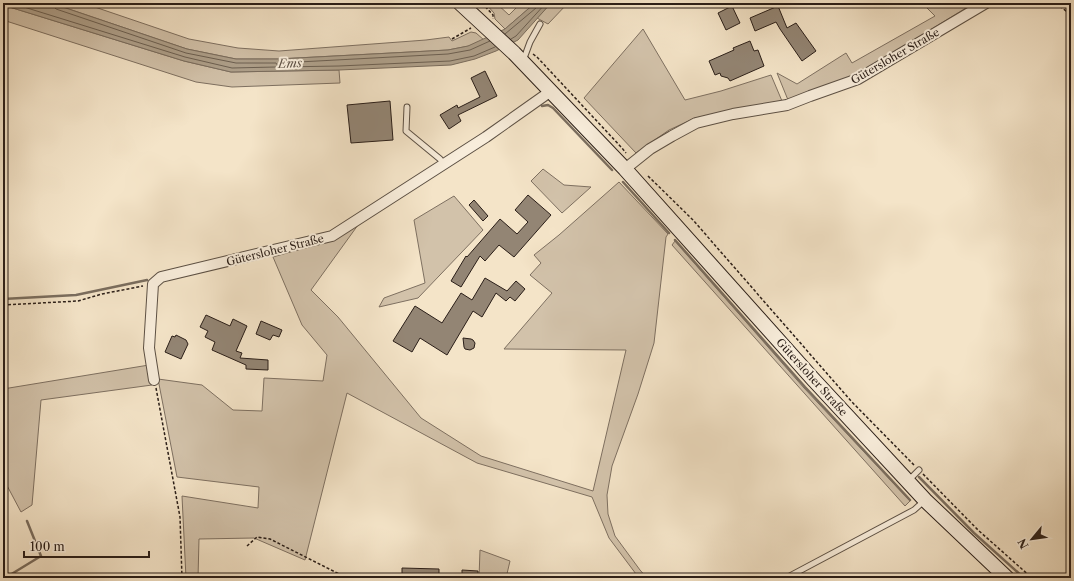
<svg xmlns="http://www.w3.org/2000/svg" width="1074" height="581" font-family="'Libre Caslon Text',serif">
	<style>
		.green { fill: #d2c2aa; stroke: #7e7061 }
		.water { fill: #afa18c; stroke: #7a6d5e }
		.lines { fill: none; stroke-linecap: round; stroke-linejoin: round }
		.shore { stroke: #6c6052; stroke-width: 1 }
		.stream { stroke: #7a6d5e; stroke-width: 2.5 }
		.building { fill: #938574; stroke: #2a1e18 }
		.lane-casing { stroke: #5c5044; stroke-width: 7 }
		.street-casing { stroke: #5c5044; stroke-width: 12 }
		.secondary-casing { stroke: #2a1e18; stroke-width: 16 }
		.path { stroke: #2a1e18; stroke-width: 1.5; stroke-dasharray: 3 2; stroke-linecap: butt }
		.lane { stroke: #f8eddb; stroke-width: 5 }
		.street { stroke: #f8eddb; stroke-width: 10 }
		.secondary { stroke: #f8eddb; stroke-width: 14 }
		.labels { text-anchor: middle; dominant-baseline: central; stroke-width: 4; stroke-linejoin: round; paint-order: stroke }
		.street-label { font-size: 11px; fill: #2a1e18; stroke: #f8eddb }
		.water-label { font-size: 12px; font-style: italic; fill: #5f5246; stroke: #f8eddb }
	</style>
	<rect width="100%" height="100%" fill="#f4e4c8"/>
	<filter id="stains"><feTurbulence type="fractalNoise" baseFrequency=".005" numOctaves="4"/><feColorMatrix values="0 0 0 0 .2 0 0 0 0 .09 0 0 0 0 .02 0 0 0 .5 -.17"/></filter>
	<radialGradient id="worn" r=".72"><stop offset=".6" stop-color="#630" stop-opacity="0"/><stop offset="1" stop-color="#630" stop-opacity=".3"/></radialGradient>
	<path class="green" d="M51 3H83L189 39 238 48 279 51 426 40 449 37 452 41 471 32 476 33 484 40 469 46 448 50 278 59H236L187 49Z
		M485 3H496L509 15 521 3H535L505 29 495 19 494 13Z
		M551 3H568L548 24 537 18Z
		M922 3H974L857 75 788 100 777 73 797 84 846 53 852 63 935 16Z
		M3 5 184 61 231 72 339 70 340 83 232 87 196 82 3 20Z
		M643 29 685 100 721 91 771 75 782 101 695 118 669 130 636 153 584 98Z
		M543 169 564 185 591 187 562 213 531 181Z
		M619 182 668 234 666 237 654 343 638 394 612 466 607 495 608 514 615 536 640 570 647 578H639L609 538 592 497 477 463 347 393 305 560 254 538 199 539 198 578H186L182 496 258 508 259 487 177 477 158 379 202 385 233 410 262 411 264 378 323 381 327 355 302 325 273 257 335 239 358 225 311 290 338 317 421 418 481 456 593 491 626 350 504 349 552 293 530 275 541 263 534 255 559 235Z
		M454 196 483 230 418 298 379 307 384 298 425 283 414 220Z
		M675 241 804 388 910 501 905 506 672 245Z
		M149 365 152 385 41 400 32 505 21 512 3 478V389Z
		M480 550 510 561 506 578H479Z"/>
	<path class="water" d="M3 3H51L187 49 236 59H278L448 50 468 46 505 29 535 3H551L518 40 496 51 475 59 451 65 339 70 231 72 184 61 3 5Z"/>
	<g class="lines">
		<path class="shore" d="M11 3 185 57 232 68 276 67 278 66 276 63H236L186 53 56 9 53 6 52 3
			M505 34 536 8 537 3
			M511 39 516 36 546 3
			M490 41 470 50 448 54 280 63 278 66 280 67 339 66 450 61 474 56 495 47"/>
		<path class="stream" d="M542 106 548 105 553 108 612 170
			M623 182 669 233
			M675 240 805 387 910 500
			M3 299 76 295 147 280
			M919 477 974 533 1024 578
			M5 578 41 556 27 521"/>
	</g>
	<path class="building" d="M732 6 740 23 726 30 718 13Z
		M778 6 787 28 796 23 816 51 802 61 780 29 776 22 755 31 750 18Z
		M750 41 754 51 758 50 764 66 730 81 728 78 721 76 720 73 715 75 709 61 734 50 733 48Z
		M485 71 497 96 458 115 461 121 449 129 440 115 457 105 458 108 480 97 471 78Z
		M390 101 393 140 351 143 347 105Z
		M528 195 551 215 514 257 499 245 485 261 480 256 461 287 451 281 466 256 467 257 500 219 517 234 528 222 515 210Z
		M474 200 488 216 483 221 469 205Z
		M485 278 507 291 516 281 525 289 515 301 510 297 506 301 496 293 482 317 473 311 447 355 420 338 412 352 393 341 415 306 442 323 461 293 472 300Z
		M206 315 230 326 233 319 247 326 236 351 242 353 240 358 268 360V370L246 369V365L212 350 215 342 205 337 208 331 200 327Z
		M261 321 282 330 279 337 273 335 270 340 256 334Z
		M176 335 186 340 188 344 181 359 165 352 172 336 175 337Z
		M463 338 471 339 473 340 475 343 474 348 470 350 465 349 464 347Z
		M402 568 439 569V578H402Z
		M462 570 478 571V578H462Z"/>
	<g class="lines">
		<defs>
			<path id="lane" d="M523 61 530 42 540 24
				M407 107 406 131 440 159 443 163
				M908 481 919 470
				M786 578 914 510 925 500"/>
			<path id="street" d="M625 169 650 149 672 136 696 123 733 114 787 105 810 96 858 79 986 3
				M154 380 149 348 153 284 161 277 332 236 486 137 551 91"/>
			<path id="secondary" d="M460 3 514 53 625 169 812 378 925 500 1007 578"/>
		</defs>
		<use href="#lane" class="lane-casing"/>
		<use href="#street" class="street-casing"/>
		<use href="#secondary" class="secondary-casing"/>
		<path class="path" d="M482 3 493 15V19
			M1056 3 1071 15
			M452 39 471 28
			M533 54 537 57 622 148 626 153
			M648 176 693 220 851 401 915 466
			M3 305 78 301 102 294 143 286
			M156 388 180 517 182 578
			M923 474 978 530 1032 578
			M247 546 257 537 270 539 347 578"/>
		<use href="#lane" class="lane"/>
		<use href="#street" class="street"/>
		<use href="#secondary" class="secondary"/>
	</g>
	<g class="labels">
		<g class="street-label">
			<text transform="translate(895 56) rotate(-30)">Gütersloher Straße</text>
			<text transform="translate(275 250) rotate(-14)">Gütersloher Straße</text>
			<text transform="translate(812 377) rotate(48)">Gütersloher Straße</text>
		</g>
		<g class="water-label">
			<text transform="translate(290 63) rotate(-3)">Ems</text>
		</g>
	</g>
	<rect width="1074" height="581" fill="none" stroke="#f4e4c8" stroke-width="16"/>
	<rect x="4" y="4" width="1066" height="573" fill="none" stroke="#2a1e18" stroke-width="2"/>
	<rect x="8" y="8" width="1058" height="565" fill="none" stroke="#2a1e18"/>
	<g transform="translate(1032 539) rotate(241)" stroke="#f8eddb" stroke-width="3" paint-order="stroke">
	<path d="M0-3L7 15L0 10L-7 15Z" fill="#2a1e18"/>
	<text y="-6" font-size="11" font-weight="bold" text-anchor="middle" fill="#2a1e18">N</text>
	</g>
	<path d="M24 551v6h125v-6" fill="none" stroke="#2a1e18" stroke-width="2"/>
	<text x="30" y="551" font-size="12" fill="#2a1e18" stroke="#f8eddb" stroke-width="3" paint-order="stroke">100 m</text>
	<rect width="100%" height="100%" filter="url(#stains)"/>
	<rect width="100%" height="100%" fill="url(#worn)"/>
</svg>
